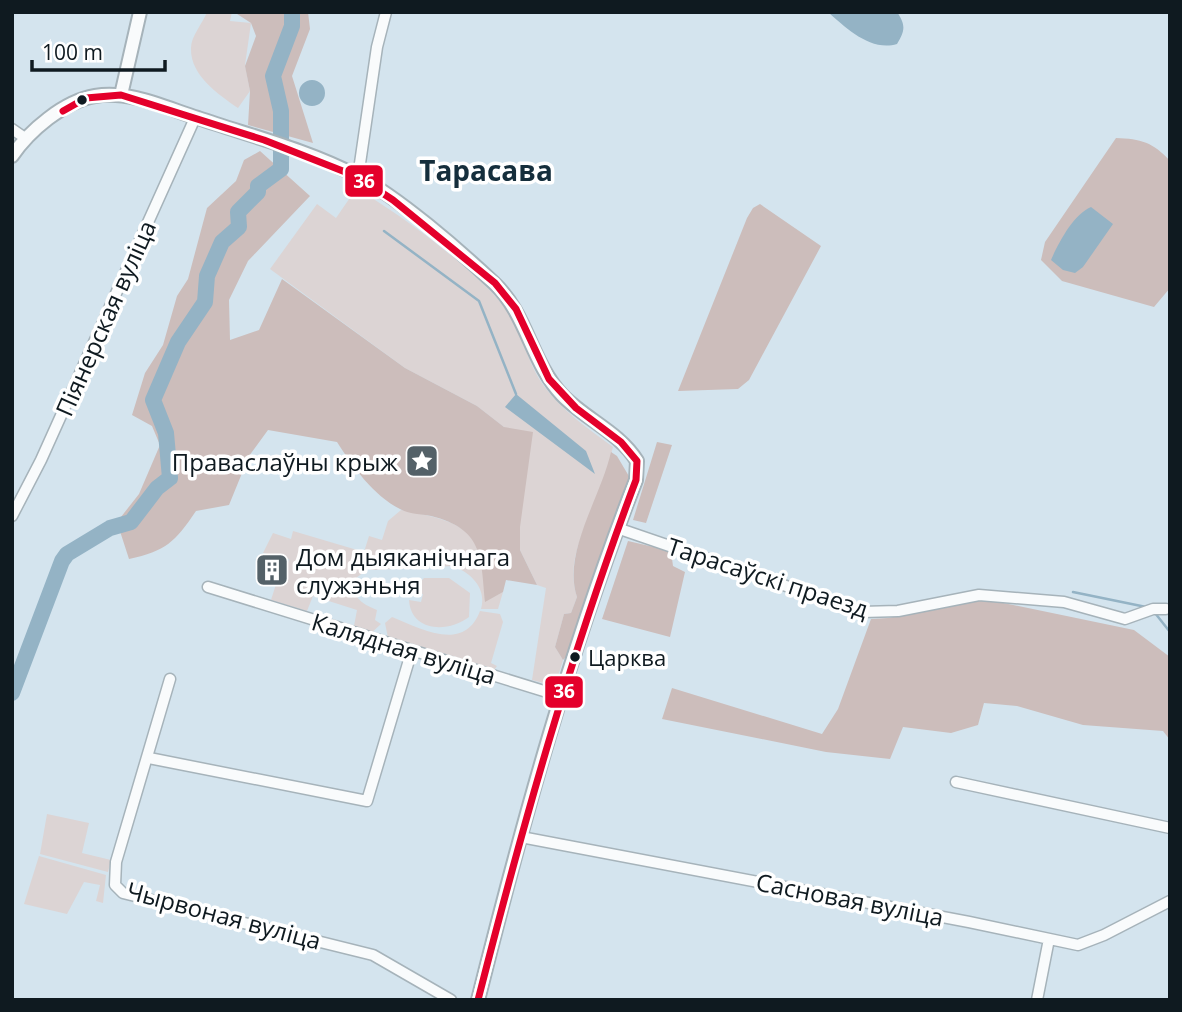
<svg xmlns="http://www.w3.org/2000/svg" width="1182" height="1012" font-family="'Open Sans',sans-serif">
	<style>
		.green { fill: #dcd4d4 }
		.forest { fill: #ccbdbb }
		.water { fill: #94b3c5 }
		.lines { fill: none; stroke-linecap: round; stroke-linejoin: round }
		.stream { stroke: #94b3c5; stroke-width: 2.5 }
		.river { stroke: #94b3c5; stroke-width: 16 }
		.minor-casing { stroke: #a6b3ba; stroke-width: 13 }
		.tertiary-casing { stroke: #a6b3ba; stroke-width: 16 }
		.minor { stroke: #f9fbfc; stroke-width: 10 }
		.tertiary { stroke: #f9fbfc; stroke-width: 12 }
		.bus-1-casing { stroke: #fff; stroke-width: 12 }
		.bus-1 { stroke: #e4002b; stroke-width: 7 }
		.bus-dot { fill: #0f1a20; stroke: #fff; stroke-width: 2.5 }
		.labels { text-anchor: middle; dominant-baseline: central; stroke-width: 7; stroke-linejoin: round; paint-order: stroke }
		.bus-label { font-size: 22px; fill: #0f1a20; stroke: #fff; text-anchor: start }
		.street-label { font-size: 24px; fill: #0f1a20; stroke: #fff }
		.poi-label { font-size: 24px; fill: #0f1a20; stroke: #fff; text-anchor: end }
		.quarter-label { font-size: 28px; font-weight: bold; fill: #152e3c; stroke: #fff }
		.line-badge { stroke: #fff; stroke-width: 2.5 }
		.badge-label { font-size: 19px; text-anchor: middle; font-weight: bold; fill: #fff }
	</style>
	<rect width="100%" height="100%" fill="#d4e4ee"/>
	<path class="green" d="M207 12H232L230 21 251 23 245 65 250 91 238 108C218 94 190 75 191 48 191 36 203 23 207 12Z
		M356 189C396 210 475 270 503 305 522 329 526 362 544 386 562 411 589 429 613 447 610 457 608 468 605 479 593 517 563 555 577 597L571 613 564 614 555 647 563 660 555 686 532 680 546 588 537 585 520 550V527L504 427 477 406 405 368 270 269 317 204 336 218Z
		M401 510C429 516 469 520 480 551 486 565 484 586 485 601L503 592 498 609H481C487 588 471 573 453 566L371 570 364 553 357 556 364 572 356 578C349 596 362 604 377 610L375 620 381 624 369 635 358 632 354 626 357 610 313 596 307 611 271 600 277 581 284 578 289 559 263 553 273 533 291 539 293 531 364 552 369 536 382 540 388 521Z
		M424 578H449L470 593 469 617C448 633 411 632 409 600L421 602 423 594 412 591Z
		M480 611 500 614 503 622 491 663 497 666 494 670 388 638 385 623 392 617C422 629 464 653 480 611Z
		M47 814 89 823 82 853 111 860 108 872 40 854Z
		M39 856 106 875 103 903 96 901 100 885 84 882 67 914 24 904Z"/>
	<path class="forest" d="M234 12H308L310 29 292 76 313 143 248 125 250 91 245 66 256 36 251 23Z
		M1116 138C1141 139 1153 142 1170 161V288L1154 307 1062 281 1041 260 1045 242Z
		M260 151 310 196 248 261 229 300 230 340 259 330 282 279 405 368 477 406 504 427 533 432 520 527V550L537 585 506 580 503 592 485 602C481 556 483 529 431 516 421 514 409 514 400 509 373 495 353 467 337 442L268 430 249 456 229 505 196 511C175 542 166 551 129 559L117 522 139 494 160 445 152 426 132 415 145 373 163 345 177 296 188 279 207 208 236 181 244 160Z
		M760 204 821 246 749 380 738 389 678 391 747 218 753 208Z
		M657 442 672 445 646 523 633 520Z
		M611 452 617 456 630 478 572 651 563 660 555 647 564 614 571 613 577 597C562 553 601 497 611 452Z
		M628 541 671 551 673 566 685 572 670 637 602 619Z
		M984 599 1134 630 1170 657V740L1163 731 1083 725 1017 706 984 703 978 725 951 733 903 727 890 759 826 752 662 719 672 688 822 734 838 709 871 619 888 618Z"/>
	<path class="water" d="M828 12H897C906 25 905 31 897 44 871 52 846 28 828 12Z
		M299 93a13 13 0 1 1 26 0a13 13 0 1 1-26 0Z
		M1091 207 1113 224 1083 267 1075 273 1063 270 1051 260C1059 242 1073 215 1091 207Z
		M516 394 586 451 595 474 505 407Z"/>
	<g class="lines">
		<path class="stream" d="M384 231 479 301 516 394
			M1073 592 1151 608
			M1155 613 1170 632"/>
		<path class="river" d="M12 693 62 561 67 554 110 528 131 522 157 488 170 478 166 433 153 400 178 342 205 302 207 276 222 242 239 227 238 212 258 192V186L281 169V111L273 76 292 26V12"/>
		<defs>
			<path id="minor" d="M12 129 25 138
				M358 177 377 47 386 12
				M12 516 41 460 195 118
				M617 528 862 612 898 611 979 595 1064 602 1125 619 1153 609H1166
				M208 587 560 696
				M170 679 116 862 115 885 123 893 373 955 451 1000
				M149 758 367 801 412 650
				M956 782 1170 828
				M521 837 969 922 1078 945 1104 935 1170 901
				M1037 1000 1049 939"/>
			<path id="tertiary" d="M121 95 140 12
				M12 156C29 131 64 101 95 96 130 90 166 108 198 118 251 136 307 150 357 176 397 196 460 251 494 283 527 314 531 362 562 395 585 419 619 432 637 461L636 480C570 649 522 824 478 1000"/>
		</defs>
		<use href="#minor" class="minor-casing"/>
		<use href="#tertiary" class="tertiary-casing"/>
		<use href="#minor" class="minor"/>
		<use href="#tertiary" class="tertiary"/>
		<defs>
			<path id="bus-1" d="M63 111 86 98 121 95 264 140 358 177 393 200 495 283 516 309 549 379 576 408 621 442 637 461 636 480C572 650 523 824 478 1000"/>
		</defs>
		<use href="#bus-1" class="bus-1-casing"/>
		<use href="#bus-1" class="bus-1"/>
	</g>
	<defs>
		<symbol id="sight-square" viewBox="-11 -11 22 22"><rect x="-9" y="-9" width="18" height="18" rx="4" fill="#546168" stroke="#fff"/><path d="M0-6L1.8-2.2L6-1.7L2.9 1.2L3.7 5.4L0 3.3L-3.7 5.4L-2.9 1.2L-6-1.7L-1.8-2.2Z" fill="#fff"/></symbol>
		<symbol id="building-square" viewBox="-11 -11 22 22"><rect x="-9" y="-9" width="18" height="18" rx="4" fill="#546168" stroke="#fff"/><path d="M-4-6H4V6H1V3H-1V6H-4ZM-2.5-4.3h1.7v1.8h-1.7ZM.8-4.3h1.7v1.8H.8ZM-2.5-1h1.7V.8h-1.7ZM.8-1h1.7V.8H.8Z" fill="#fff"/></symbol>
	</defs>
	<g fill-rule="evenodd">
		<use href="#sight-square" x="403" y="442" width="38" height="38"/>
		<use href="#building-square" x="253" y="551" width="38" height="38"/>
	</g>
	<g class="bus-dot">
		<circle cx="82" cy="100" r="6"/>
		<circle cx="575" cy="657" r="6"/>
	</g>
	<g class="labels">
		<g class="bus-label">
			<text x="588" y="657">Царква</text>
		</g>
		<g class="street-label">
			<text transform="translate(105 318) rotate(-66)">Піянерская вуліца</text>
			<text transform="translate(768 577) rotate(18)">Тарасаўскі праезд</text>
			<text transform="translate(404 648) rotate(17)">Калядная вуліца</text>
			<text transform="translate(850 899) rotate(11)">Сасновая вуліца</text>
			<text transform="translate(224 915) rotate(15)">Чырвоная вуліца</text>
		</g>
		<g class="poi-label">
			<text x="398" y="461">Праваслаўны крыж</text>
			<text x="296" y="556" text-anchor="start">Дом дыяканічнага<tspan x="296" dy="28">служэньня</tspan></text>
		</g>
		<g class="quarter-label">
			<text x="486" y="170">Тарасава</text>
		</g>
	</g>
	<g class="line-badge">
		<rect x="344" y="164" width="40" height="34" rx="7" fill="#e4002b"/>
		<rect x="544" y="675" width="40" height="34" rx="7" fill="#e4002b"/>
	</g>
	<g class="badge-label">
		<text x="364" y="188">36</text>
		<text x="564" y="698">36</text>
	</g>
	<rect width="1182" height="1012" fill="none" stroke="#0f1a20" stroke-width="28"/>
	<path d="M32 60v10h133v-10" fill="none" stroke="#0f1a20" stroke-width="3.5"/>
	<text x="42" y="60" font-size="21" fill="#0f1a20" stroke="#ffffff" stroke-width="5" paint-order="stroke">100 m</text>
</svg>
